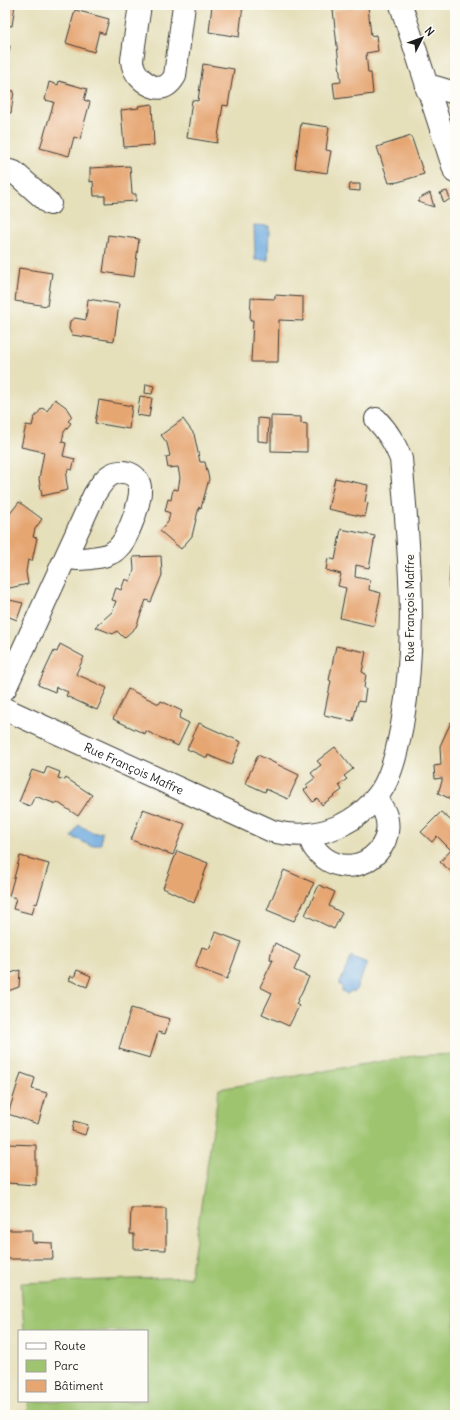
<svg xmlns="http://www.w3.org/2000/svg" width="460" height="1420" font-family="Delius,sans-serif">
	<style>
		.green { fill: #9ec46f; stroke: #5d7046 }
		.water { fill: #6ca8dd; stroke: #44627c }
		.building { fill: #e6a672 }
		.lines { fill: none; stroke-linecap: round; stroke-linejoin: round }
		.street-casing { stroke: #3a3934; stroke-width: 24 }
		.street { stroke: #fff; stroke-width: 22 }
		.labels { text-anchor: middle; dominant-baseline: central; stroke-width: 3.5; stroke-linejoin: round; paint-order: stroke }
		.street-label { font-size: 12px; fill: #1c1c1c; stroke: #fdfcf7 }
	</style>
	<rect width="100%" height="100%" fill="#fdfcf7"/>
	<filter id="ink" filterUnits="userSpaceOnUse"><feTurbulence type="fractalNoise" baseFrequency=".025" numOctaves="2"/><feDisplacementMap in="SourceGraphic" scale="8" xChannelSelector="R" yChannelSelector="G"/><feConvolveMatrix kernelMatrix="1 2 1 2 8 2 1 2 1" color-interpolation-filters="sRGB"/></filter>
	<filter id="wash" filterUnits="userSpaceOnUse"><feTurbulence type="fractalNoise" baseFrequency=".012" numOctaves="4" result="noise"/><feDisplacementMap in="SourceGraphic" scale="16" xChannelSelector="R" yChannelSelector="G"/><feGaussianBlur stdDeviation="0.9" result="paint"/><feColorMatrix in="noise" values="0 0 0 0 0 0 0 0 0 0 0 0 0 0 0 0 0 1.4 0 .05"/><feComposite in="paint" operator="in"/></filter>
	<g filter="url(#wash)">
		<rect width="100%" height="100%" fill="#e5dfba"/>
		<path class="green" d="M455 1054V1415H29L28 1401H147V1331H24L21 1283 190 1277 219 1089 412 1056Z"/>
		<path class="water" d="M254 225 269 226 268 260H255Z
			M78 825 95 833 102 832 101 844 92 846 72 837Z
			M351 956 367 963 355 992 352 991 347 994 342 991V986L339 985Z"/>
		<g id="blocks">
			<path class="building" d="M5 5H15L12 26 5 25Z
				M212 5H243L239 37 209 32Z
				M368 6 371 36 376 35 378 51 366 53 368 73H371L373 94 335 99 333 83 341 82 333 10Z
				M75 10 109 19 105 34 99 32 94 52 66 43Z
				M5 45 10 46 6 71H5Z
				M203 64 234 69 228 106 223 105 217 143 187 138 192 100 198 101Z
				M5 77 10 78 9 90 14 91 11 113H5Z
				M59 81 87 89 84 100 90 102 80 139 74 137 69 156 40 148 54 102 45 100 49 82 58 85Z
				M152 104 154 145 124 147 121 110 139 108 138 106Z
				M301 123 329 127 326 150 331 151 327 173 295 168Z
				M411 136 424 174 398 182 389 183 377 147Z
				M130 166 132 194H136V201L105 203V196H94L93 181 90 182V168Z
				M350 184H360V191L349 190Z
				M447 191 450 199 444 203 440 193Z
				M430 193 434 207 418 202 420 198Z
				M108 235 139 239 134 277 103 272Z
				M19 268 52 273 47 306 15 301Z
				M275 295 303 297V321L279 320 278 362H251L253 320H250L251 298 275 299Z
				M88 299 119 304 114 341 72 335 69 329 70 321 75 318 86 320Z
				M146 384 154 386 152 394 145 393Z
				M140 396 152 398 149 417 137 415Z
				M55 399 66 407 72 417 68 421 71 423 64 432 62 442 66 443 63 456 75 459 72 470 68 469 66 478 68 490 42 496 39 479 44 452 21 447 26 425 32 426 34 418 42 408 47 411Z
				M99 400 132 406 129 429 95 423Z
				M271 416 301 417V423L307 424V452L271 451Z
				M258 418 269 419 268 442 258 441Z
				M183 419 194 434 200 462H205L209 479 201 508 199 507 192 536 181 549 160 531 168 522 170 513 165 511 168 499 171 500 173 489 178 490 180 478 178 467 168 468 166 457 170 456 167 443 161 435Z
				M451 468H455V497H454Z
				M335 478 368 485 365 502 368 503 365 517 328 509Z
				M19 502 42 519 35 529 33 537 37 538 32 561 28 560 26 572 28 584 5 589V514L9 515Z
				M341 529 375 536 369 568 356 565 355 577 370 580 369 590 381 593 374 626 340 618 346 588 338 586 341 574 326 570 328 558 335 560Z
				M161 556 162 575 151 602 146 600 136 627 124 638 117 631 113 634 95 627 112 612 116 601 112 600 116 588 121 590 125 579 130 581 134 570 133 557Z
				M450 566H455V589L449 588Z
				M5 599 23 603 17 620 7 616V613L5 612Z
				M60 644 84 657 76 674 107 688 97 710 66 696 68 692 56 687 55 692 38 685 54 651 57 652Z
				M336 646 366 652 362 672 366 674 364 688 366 689 364 702 358 701 353 721 324 715 331 681 329 680Z
				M128 689 159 704 161 701 182 711 179 718 189 723 178 746 146 731 145 734 113 719Z
				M451 722 455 724V801L438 793 442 781V778L435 779 434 766 441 765 440 746Z
				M199 723 241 742 231 765 208 755 207 758 187 749Z
				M335 747 353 769 344 776 347 779 339 785 342 790 322 805 317 798 313 802 304 790 308 787 306 785 315 778 311 773 321 765 317 761Z
				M258 755 299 775 288 799 266 789 265 792 245 783Z
				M47 767 60 772 58 778 65 780 66 778 92 795 78 816 57 802 56 804 35 796 30 806 19 802 32 770 44 774Z
				M143 809 185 824 173 855 131 840Z
				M441 812 455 824V873L454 874 440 862 451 850 437 836 432 842 421 832Z
				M177 851 208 863 194 903 163 888Z
				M20 856 49 864 37 904 35 903 32 914 13 909 16 898 9 896Z
				M284 870 314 883 294 921 267 910Z
				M319 885 335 892 329 906 342 913 334 929 305 915Z
				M216 932 241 942 227 979 195 967 202 947 209 949Z
				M275 943 300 956 294 970 309 977 296 1004 299 1006 289 1026 262 1014 272 993 260 987 273 960 270 959 271 953Z
				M20 970 19 987 8 991 5 981V975Z
				M77 970 91 976 87 987 69 980 71 976 74 977Z
				M131 1008 170 1019 165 1034 158 1032 150 1058 119 1049Z
				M21 1073 35 1078 32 1089 47 1093 38 1124 8 1114Z
				M74 1121 88 1125 85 1135 72 1131Z
				M8 1144 36 1145V1185L7 1183Z
				M131 1208H166V1250L134 1249V1234H130Z
				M5 1230H32V1242L52 1243 53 1259H5Z"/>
		</g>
	</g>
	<g filter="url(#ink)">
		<use href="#blocks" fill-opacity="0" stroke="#3a3934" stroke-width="1"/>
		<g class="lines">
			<defs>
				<g id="street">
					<path d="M140 5C138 18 136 32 134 45 134 50 132 56 132 61 133 73 144 84 155 87 164 90 171 83 175 76L184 5"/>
					<path d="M401 5 455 172"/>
					<path d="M427 89 435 87 455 93"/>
					<path d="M5 170 14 172 50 204"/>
					<path d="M5 689 94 495C98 489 102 481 109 476 120 468 138 472 140 487 141 497 137 508 134 517 129 530 123 549 109 554 103 557 97 557 91 558 81 559 76 560 67 557"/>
					<path id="s1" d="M5 709 272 831C294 837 315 836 337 827 356 819 374 804 384 786 394 767 398 745 402 725 418 636 409 548 401 459 394 442 388 432 376 419"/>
					<path d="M310 834C311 845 315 850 323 857 362 887 411 834 375 799"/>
				</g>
			</defs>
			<use href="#street" class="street-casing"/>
			<use href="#street" class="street"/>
		</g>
	</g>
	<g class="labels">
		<g class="street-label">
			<text transform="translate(409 608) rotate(-90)">Rue François Maffre</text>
			<text stroke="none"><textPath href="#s1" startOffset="142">Rue François Maffre</textPath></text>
		</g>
	</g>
	<rect width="460" height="1420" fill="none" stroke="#fdfcf7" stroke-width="20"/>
	<rect x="18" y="1330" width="130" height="72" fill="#fdfcf7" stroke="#a3a29f"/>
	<rect x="26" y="1343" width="20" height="6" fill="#ffffff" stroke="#a3a29f"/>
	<text x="54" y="1350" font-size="12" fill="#1c1c1c">Route</text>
	<rect x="26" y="1360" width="20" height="12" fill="#9ec46f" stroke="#a3a29f"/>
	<text x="54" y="1370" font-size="12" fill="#1c1c1c">Parc</text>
	<rect x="26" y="1380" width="20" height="12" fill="#e6a672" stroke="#a3a29f"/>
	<text x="54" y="1390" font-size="12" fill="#1c1c1c">Bâtiment</text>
	<g transform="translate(422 38) rotate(48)" stroke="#fdfcf7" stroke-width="3" paint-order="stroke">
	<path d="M0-3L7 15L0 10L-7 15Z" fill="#1c1c1c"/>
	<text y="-6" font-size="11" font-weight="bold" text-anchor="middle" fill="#1c1c1c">N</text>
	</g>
</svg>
